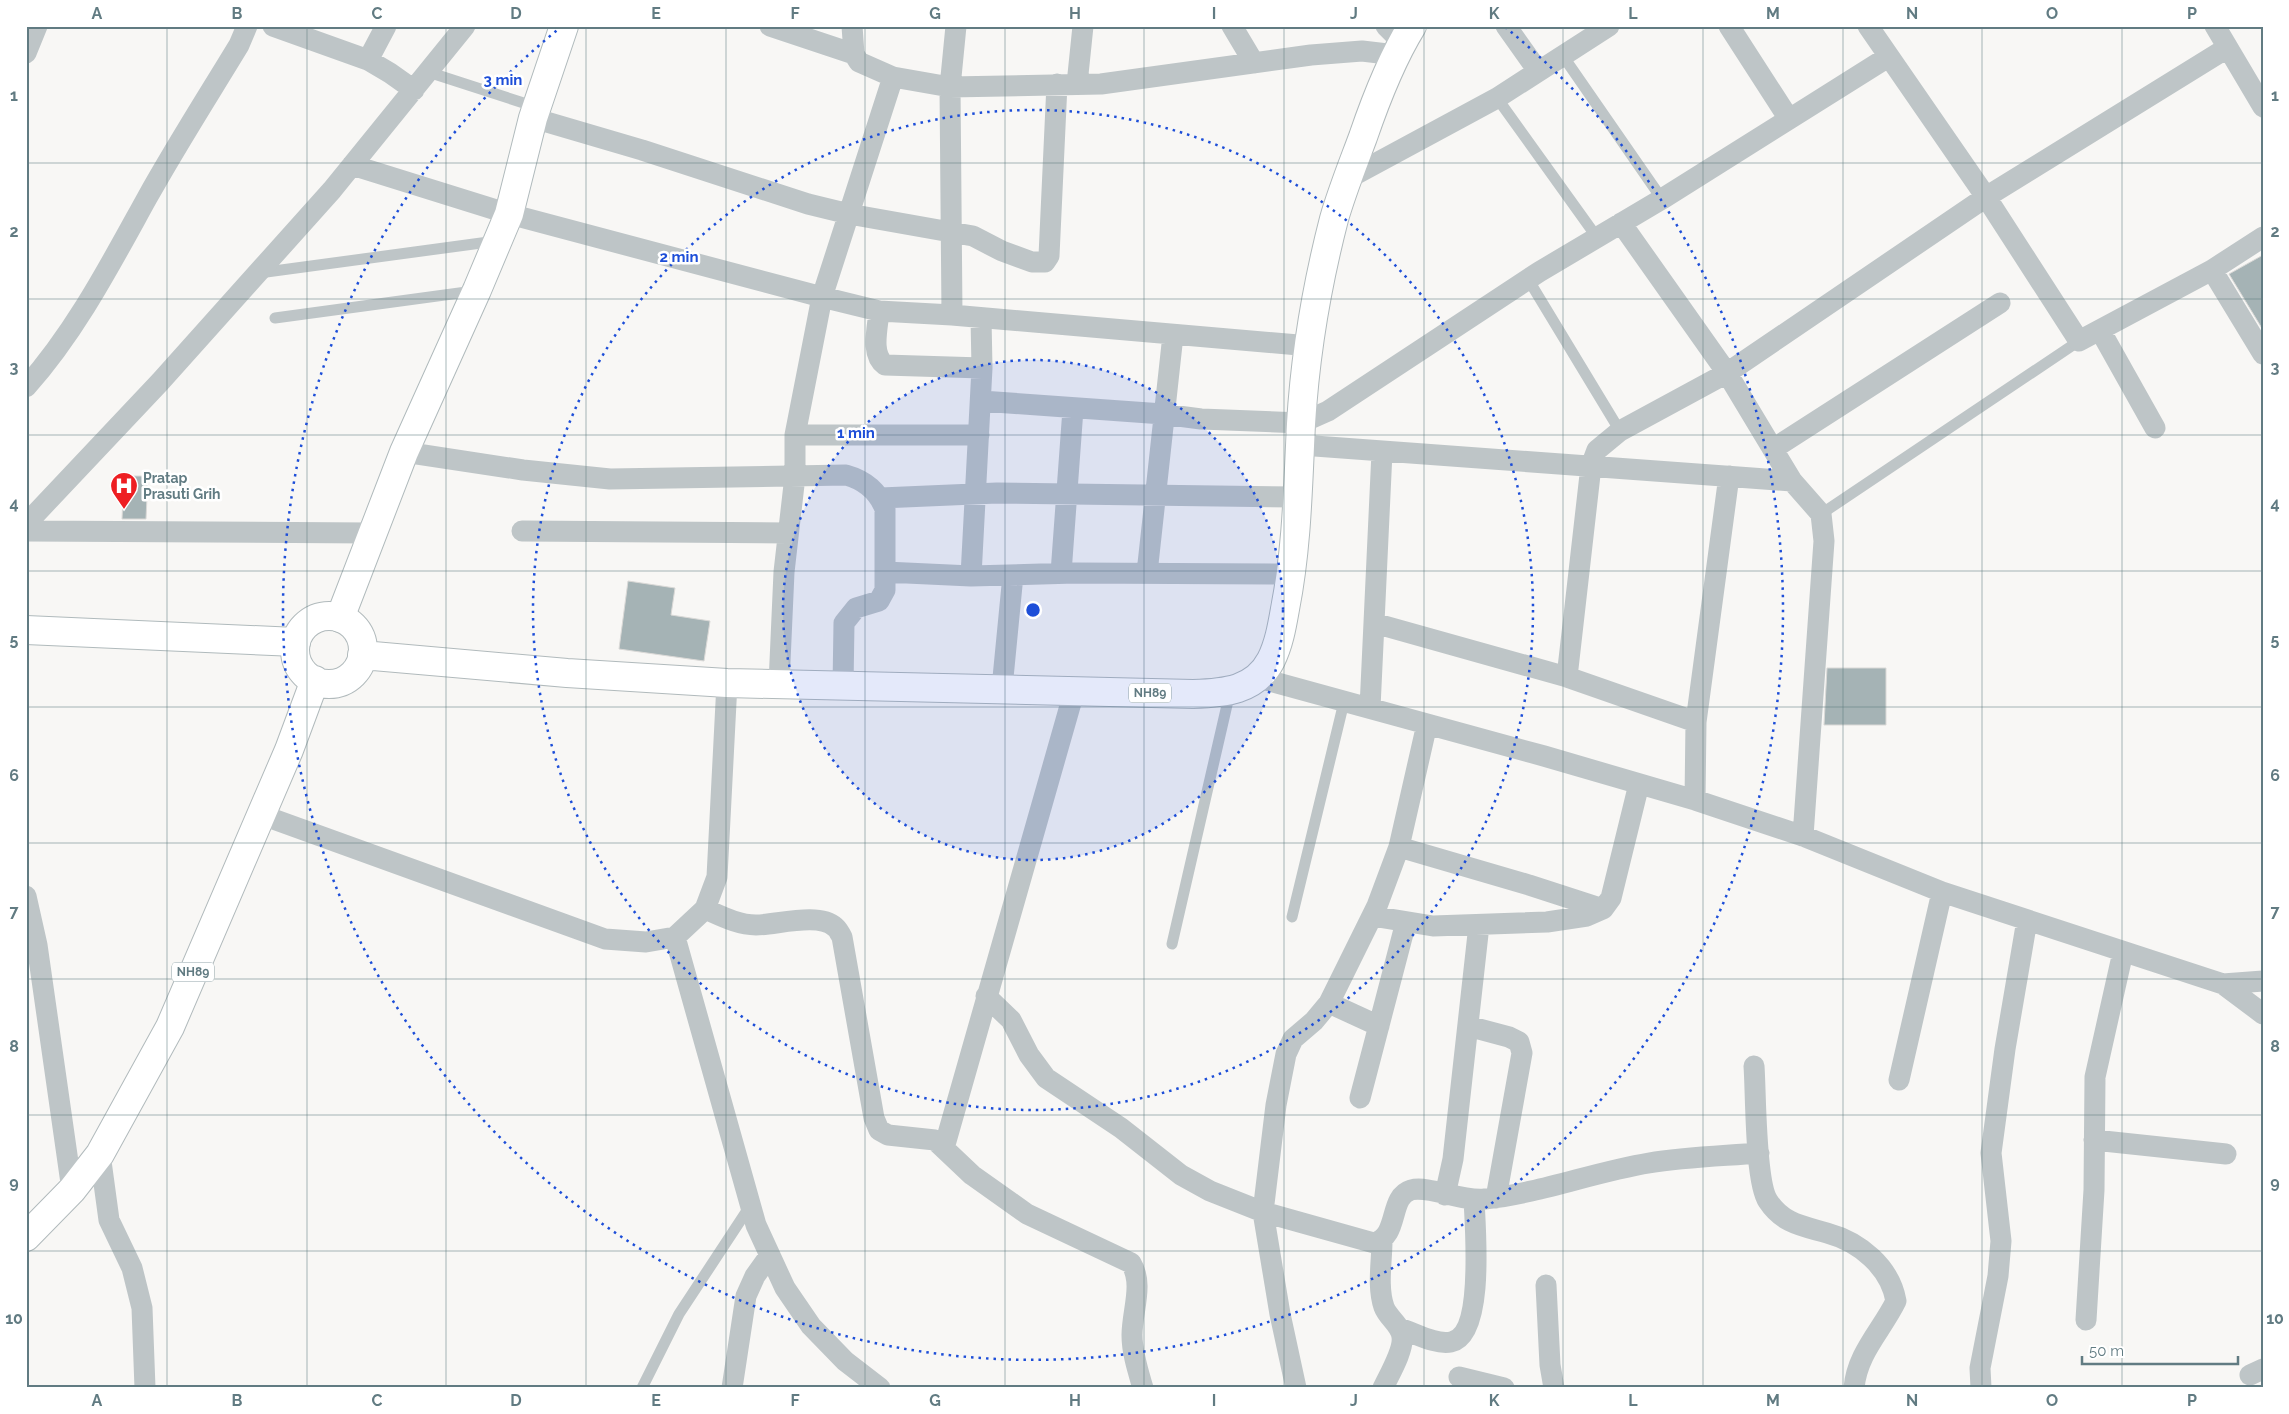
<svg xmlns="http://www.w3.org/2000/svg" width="2289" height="1414" font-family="Raleway,sans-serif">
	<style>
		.building { fill: #a5b3b5; stroke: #dad9d7 }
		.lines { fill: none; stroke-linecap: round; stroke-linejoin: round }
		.secondary-casing { stroke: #b0babc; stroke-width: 30 }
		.primary-casing { stroke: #b1babc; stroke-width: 30 }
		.lane { stroke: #bec5c7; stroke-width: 11 }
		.street { stroke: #bec5c7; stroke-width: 21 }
		.secondary { stroke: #fff; stroke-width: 28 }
		.primary { stroke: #fff; stroke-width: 28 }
		.grid { fill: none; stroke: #617b82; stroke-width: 1; stroke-opacity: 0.55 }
		.ring { fill: none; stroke: #1d4ed8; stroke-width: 2.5; stroke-dasharray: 2.5 5 }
		.labels { text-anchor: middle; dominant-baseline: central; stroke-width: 5; stroke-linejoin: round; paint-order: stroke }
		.shield { fill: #fff; stroke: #90a3a8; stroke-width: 1 }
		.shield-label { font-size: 12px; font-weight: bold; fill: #617b82 }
		.poi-label { font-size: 14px; font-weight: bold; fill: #617b82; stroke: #fff; text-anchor: start }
		.centre { fill: #1d4ed8; stroke: #fff; stroke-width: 2.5 }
		.ring-label { font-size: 15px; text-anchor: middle; font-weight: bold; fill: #1d4ed8; stroke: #fff; stroke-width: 5; stroke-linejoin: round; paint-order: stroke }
		.neatline { fill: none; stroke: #617b82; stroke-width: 2 }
		.grid-label { font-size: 16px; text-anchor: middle; font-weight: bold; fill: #617b82 }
	</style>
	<rect width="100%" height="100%" fill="#f8f7f5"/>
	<path class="building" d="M2263 255V330L2229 274Z
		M124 476H148L146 519H122Z
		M628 581 675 588 671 615 710 621 704 661 619 649Z
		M1827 668H1886V725H1824Z"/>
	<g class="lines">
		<defs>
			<path id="secondary" d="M340 618 404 452 477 290 509 214 533 118 564 26
				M26 630 296 642"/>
			<path id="primary" d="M295 650a34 34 0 1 1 68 0a34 34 0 1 1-68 0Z
				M362 655 567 673 727 683 1193 694C1224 693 1255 691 1271 660 1279 644 1282 626 1285 609 1297 548 1298 486 1301 424 1305 356 1317 285 1334 219 1342 191 1353 164 1363 137 1376 99 1391 60 1412 26
				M26 1237 72 1190 100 1154 170 1027 289 750 315 680"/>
		</defs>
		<use href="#secondary" class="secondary-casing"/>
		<use href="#primary" class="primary-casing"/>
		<path class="lane" d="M1563 56 1662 199
			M428 72 536 107
			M1497 98 1596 236
			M259 273 496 241
			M1528 279 1620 431
			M275 318 474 291
			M1821 514 2079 341
			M1292 917 1344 702
			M1172 944 1230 692
			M642 1388 679 1314 750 1206"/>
		<path class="street" d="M273 26 368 60 390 73 414 90
			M770 26 854 54
			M852 26 854 54 859 62 893 77 950 87 1101 84 1311 55 1362 51 1396 55
			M956 26 950 87 952 315 1310 346
			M1232 26 1254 63
			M1386 26 1402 42
			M1506 26 1538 71
			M1729 26 1789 119
			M1868 26 1986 197 2079 341 2212 270 2263 237
			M2215 26 2263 107
			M26 53 37 26
			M368 60 386 26
			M1077 84 1083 26
			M533 118 642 150 808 204 849 214 973 236 1002 251 1032 262H1045L1049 256 1057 84
			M352 165 509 214 822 297 879 311 952 315
			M1347 179 1497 98 1609 26
			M1621 223 1727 373 1792 481 1821 514 1824 541 1803 836
			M2212 270 2263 354
			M879 311C878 327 870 354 885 365L982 368
			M2100 330 2155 428
			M26 387C76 331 111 263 147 198 176 146 208 96 239 45L247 26
			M981 401 1163 414 1201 419 1301 423 1328 411 1539 272 1662 199 1888 57
			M795 435H979
			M1301 445 1792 481
			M1773 449 2000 303
			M404 452 523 470 610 479 846 475C864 480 878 491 885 509V590L879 601 856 608 844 623 843 686
			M881 498 997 493 1297 497
			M26 524 160 382 332 190 465 26
			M26 531 371 533
			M522 531 788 533
			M885 572 971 576 1075 573 1292 574
			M1061 573 1073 409
			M1147 573 1173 335
			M971 576 982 368 981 318
			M1374 623 1567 677 1696 722
			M1567 677 1591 466 1597 450 1620 431 1727 373 1986 197 2227 48
			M1259 678 1544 756 1695 800 1803 836 1942 892 2223 984 2263 1014
			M779 684 784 572 795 476V435L822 297 893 77
			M1002 688 1013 575
			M1370 708 1382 452
			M1695 800 1696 722 1729 476
			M262 815 605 939 646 942 675 937 705 909 717 877 727 683
			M1399 847 1529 885 1603 909
			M26 896 37 945 72 1190
			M705 909C721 916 738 925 756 925 776 925 819 912 835 927 838 929 840 934 842 937L874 1118 879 1130 888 1135 935 1140 972 1175 1027 1214 1131 1263C1144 1284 1132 1311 1132 1335 1132 1353 1138 1371 1143 1388
			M1372 916 1433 926 1547 922 1587 916 1603 909 1611 898 1639 784
			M675 937 756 1225 785 1288 811 1326 845 1361 880 1388
			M2223 984 2263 981
			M986 996 1011 1020 1029 1055 1046 1078 1121 1128 1181 1175 1210 1191 1263 1212 1374 1243C1400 1236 1388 1197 1411 1190 1429 1185 1462 1202 1485 1199 1541 1193 1594 1172 1649 1163 1685 1157 1723 1156 1759 1153
			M1329 1003 1379 1026
			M1468 1026 1509 1037 1519 1042 1522 1053 1496 1198
			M1754 1066C1756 1093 1755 1182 1768 1201 1783 1224 1803 1226 1827 1233 1860 1242 1890 1267 1896 1301 1882 1330 1857 1353 1854 1388
			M1899 1080 1942 892
			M1360 1098 1406 922
			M2094 1140 2226 1154
			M944 1148 1074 692
			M100 1154 109 1220 132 1268 142 1308 145 1388
			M1445 1195 1453 1159 1479 925
			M1382 1241C1382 1261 1377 1287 1384 1307 1388 1318 1401 1325 1402 1337 1404 1350 1389 1375 1383 1388
			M1546 1285 1550 1365 1554 1388
			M2086 1320 2094 1190 2095 1077 2123 952
			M1399 1328C1415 1333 1435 1345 1451 1342 1485 1335 1475 1226 1474 1199
			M2250 1375 2263 1369
			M1459 1377 1504 1388
			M732 1388 746 1296 755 1276 770 1255
			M1296 1388 1280 1314 1263 1212 1276 1105 1286 1054 1293 1039 1314 1021 1329 1003 1377 906 1399 847 1427 724
			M1981 1388 1980 1368 1998 1276 2001 1241 1991 1153 2005 1049 2027 920"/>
		<use href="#secondary" class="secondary"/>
		<use href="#primary" class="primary"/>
	</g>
	<path class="grid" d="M167 26V1388M307 26V1388M446 26V1388M586 26V1388M726 26V1388M865 26V1388M1005 26V1388M1144 26V1388M1284 26V1388M1424 26V1388M1563 26V1388M1703 26V1388M1843 26V1388M1982 26V1388M2122 26V1388M26 163H2263M26 299H2263M26 435H2263M26 571H2263M26 707H2263M26 843H2263M26 979H2263M26 1115H2263M26 1251H2263"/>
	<circle cx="1033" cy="610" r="250" fill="#1d4ed8" fill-opacity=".12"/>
	<g class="ring">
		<circle cx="1033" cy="610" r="250"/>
		<circle cx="1033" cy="610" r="500"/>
		<path d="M1505 27A750 750 0 1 1 561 27"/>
	</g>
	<defs>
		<symbol id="hospital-pin" viewBox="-11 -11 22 30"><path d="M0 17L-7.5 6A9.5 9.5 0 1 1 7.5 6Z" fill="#ee1e22" stroke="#fff"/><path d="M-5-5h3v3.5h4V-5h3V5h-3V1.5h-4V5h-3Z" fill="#fff"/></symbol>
	</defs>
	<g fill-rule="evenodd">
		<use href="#hospital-pin" x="108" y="470" width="32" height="43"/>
	</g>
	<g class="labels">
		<g class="shield">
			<rect x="1129" y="683.5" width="42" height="19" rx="4"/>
			<rect x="172" y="962.5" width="42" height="19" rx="4"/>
		</g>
		<g class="shield-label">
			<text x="1150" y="693">NH89</text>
			<text x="193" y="972">NH89</text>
		</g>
		<g class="poi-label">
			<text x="143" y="478">Pratap<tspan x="143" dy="16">Prasuti Grih</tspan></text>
		</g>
	</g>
	<circle cx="1033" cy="610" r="8" class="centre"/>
	<g class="ring-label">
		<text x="503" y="85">3 min</text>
		<text x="679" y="262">2 min</text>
		<text x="856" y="438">1 min</text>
	</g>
	<rect width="2289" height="1414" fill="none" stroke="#ffffff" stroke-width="55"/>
	<path d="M2082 1356v8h156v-8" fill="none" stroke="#617b82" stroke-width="2.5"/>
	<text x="2089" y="1356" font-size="15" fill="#617b82" stroke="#ffffff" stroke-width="4" paint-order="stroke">50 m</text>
	<rect x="28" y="28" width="2234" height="1358" class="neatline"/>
	<g class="grid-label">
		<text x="97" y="19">A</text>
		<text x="237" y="19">B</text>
		<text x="377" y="19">C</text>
		<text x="516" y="19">D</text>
		<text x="656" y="19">E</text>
		<text x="795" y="19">F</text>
		<text x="935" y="19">G</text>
		<text x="1075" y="19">H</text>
		<text x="1214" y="19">I</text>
		<text x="1354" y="19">J</text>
		<text x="1494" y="19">K</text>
		<text x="1633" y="19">L</text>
		<text x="1773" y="19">M</text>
		<text x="1912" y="19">N</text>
		<text x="2052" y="19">O</text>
		<text x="2192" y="19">P</text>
		<text x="14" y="101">1</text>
		<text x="2275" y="101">1</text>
		<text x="14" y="237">2</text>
		<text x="2275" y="237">2</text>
		<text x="14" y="373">3</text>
		<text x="2275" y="373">3</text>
		<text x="14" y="509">4</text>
		<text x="2275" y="509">4</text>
		<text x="14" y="645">5</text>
		<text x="2275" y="645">5</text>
		<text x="14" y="781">6</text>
		<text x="2275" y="781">6</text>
		<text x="14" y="917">7</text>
		<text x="2275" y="917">7</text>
		<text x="14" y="1052">8</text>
		<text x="2275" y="1052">8</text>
		<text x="14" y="1188">9</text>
		<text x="2275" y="1188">9</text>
		<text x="14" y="1324">10</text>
		<text x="2275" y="1324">10</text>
		<text x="97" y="1406">A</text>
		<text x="237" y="1406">B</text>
		<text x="377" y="1406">C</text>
		<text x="516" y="1406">D</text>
		<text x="656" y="1406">E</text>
		<text x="795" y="1406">F</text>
		<text x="935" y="1406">G</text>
		<text x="1075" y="1406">H</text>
		<text x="1214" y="1406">I</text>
		<text x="1354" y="1406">J</text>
		<text x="1494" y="1406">K</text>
		<text x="1633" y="1406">L</text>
		<text x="1773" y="1406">M</text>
		<text x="1912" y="1406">N</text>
		<text x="2052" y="1406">O</text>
		<text x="2192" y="1406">P</text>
	</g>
</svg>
